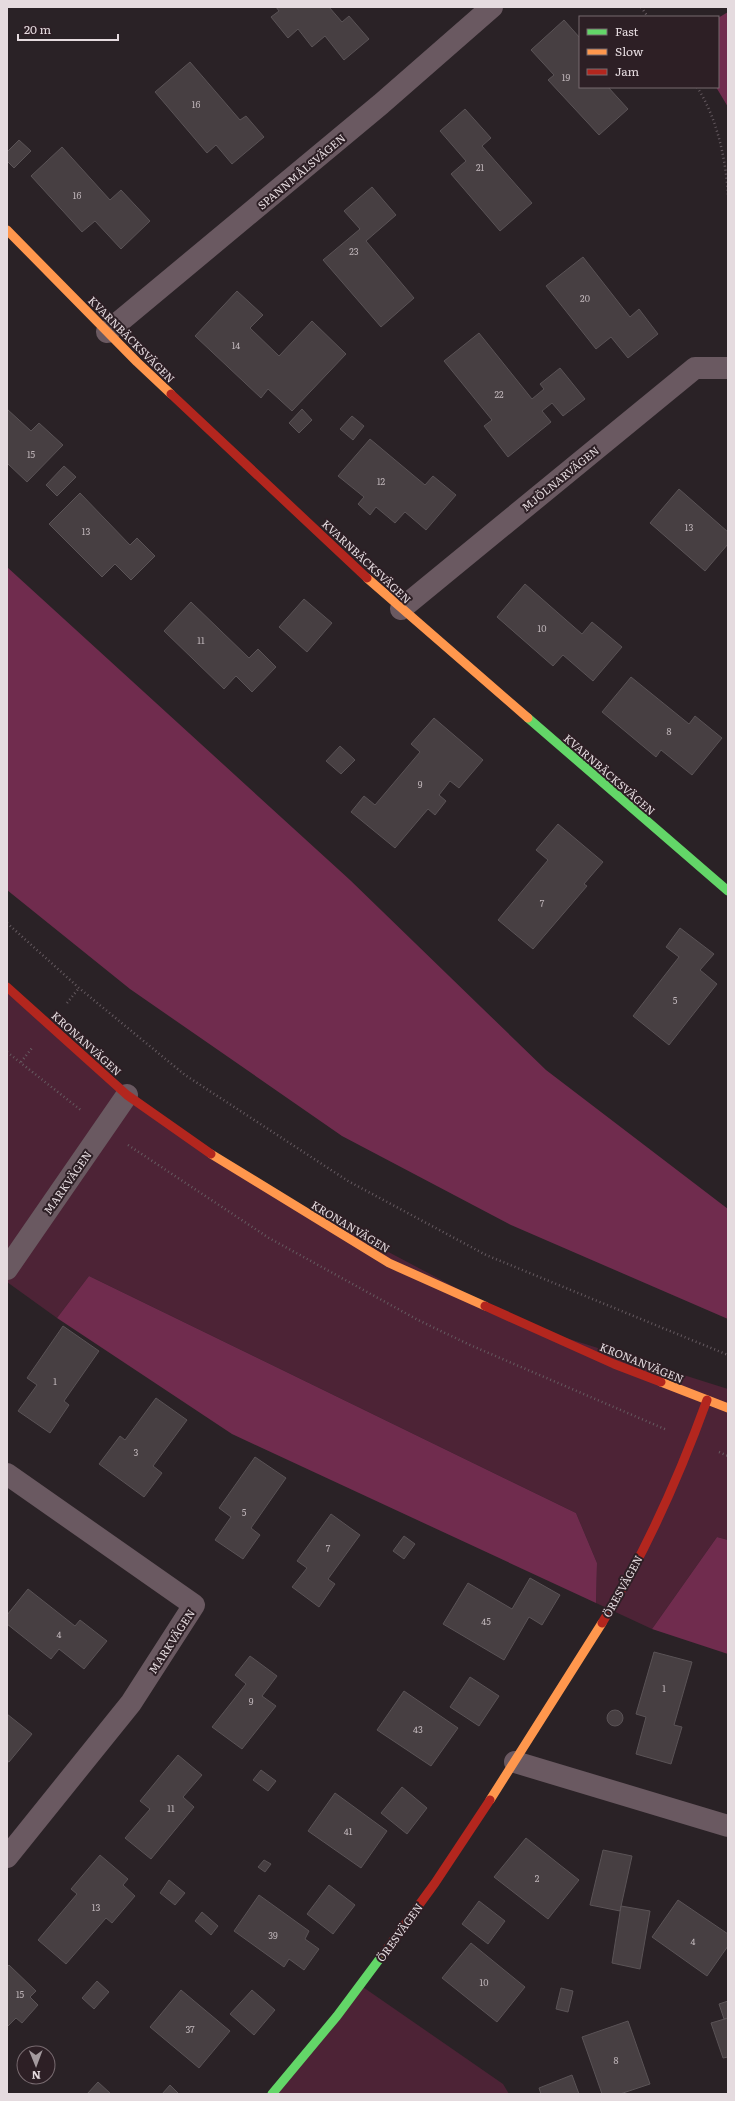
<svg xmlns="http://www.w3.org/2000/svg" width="735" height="2101" font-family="Literata,serif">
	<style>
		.green { fill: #4d2336 }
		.forest { fill: #702c4e }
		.building { fill: #473f42; stroke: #5a5356 }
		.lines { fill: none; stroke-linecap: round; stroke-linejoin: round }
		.path { stroke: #665b61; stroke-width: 2.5; stroke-dasharray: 1 3; stroke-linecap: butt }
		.street { stroke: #6a5961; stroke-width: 22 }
		.fast { stroke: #63d668; stroke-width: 9 }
		.slow { stroke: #ff974d; stroke-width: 9 }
		.jam { stroke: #b3261e; stroke-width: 9 }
		.labels { text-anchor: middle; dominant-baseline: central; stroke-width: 4; stroke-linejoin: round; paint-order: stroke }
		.number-label { font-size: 9px; fill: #beb4b8 }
		.street-label { font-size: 11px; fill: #e5dbdf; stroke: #2d1f25 }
	</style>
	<rect width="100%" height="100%" fill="#2a2226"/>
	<path class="green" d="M7 991 217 1161 528 1326 728 1389V1540L717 1537 652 1629 596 1603 597 1563 576 1513 89 1276 57 1318 7 1282Z
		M360 1985 503 2084 509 2094H273Z"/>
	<path class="forest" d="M728 12V107L716 87H718V18Z
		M7 567 350 880 546 1070 728 1209V1319L511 1225 342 1136 130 989 7 890Z
		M89 1276 576 1513 597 1563 596 1603 232 1434 57 1318Z
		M717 1537 728 1540V1654L652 1629Z"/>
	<path class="building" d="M276 7H329L342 22 349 16 369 39 344 60 325 36 312 47 298 29 288 38 271 17 279 11Z
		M564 20 580 38V87H608L628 109 599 135 548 80 554 75 531 50Z
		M190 62 240 120 246 116 264 137 232 164 216 145 207 153 155 92Z
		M465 109 491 138 482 146 532 203 500 231 451 174 466 161 440 131Z
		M19 140 31 151 14 168 7 161V152Z
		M62 147 110 200 121 190 150 221 121 249 95 221 82 232 31 176Z
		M372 187 396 215 366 241 414 298 381 327 323 260 360 229 344 211Z
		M583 257 630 317 639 309 658 334 628 358 611 337 596 349 546 286Z
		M237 291 263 315 250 328 279 356 312 321 346 354 292 411 268 389 261 398 195 336Z
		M479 333 532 399 544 389 540 384 560 368 585 399 563 416 552 403 542 411 551 422 508 457 484 426 492 420 444 361Z
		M7 409 31 431 39 423 63 445 27 482 7 463Z
		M302 409 312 420 299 433 289 423Z
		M352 416 364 426 353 440 340 429Z
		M370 439 425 485 433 476 456 495 426 530 405 512 395 523 376 507 370 515 358 504 364 497 338 476Z
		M64 466 76 477 57 496 46 485Z
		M679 489 728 532V544L705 571 650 523Z
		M80 493 130 545 137 538 155 556 131 580 115 564 102 577 49 524Z
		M525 584 582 634 592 622 622 647 593 681 563 655 553 666 497 617Z
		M304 599 332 623 307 652 279 627Z
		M191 602 249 658 258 649 276 667 252 692 236 676 224 689 164 631Z
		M631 677 689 724 695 716 722 738 692 775 661 750 656 757 602 712Z
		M434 718 483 760 459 788 450 781 439 795 446 801 435 815 428 809 395 848 351 812 364 796 375 805 420 752 411 744Z
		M340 746 355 760 341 774 326 761Z
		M558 824 603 862 584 884 587 886 533 949 498 920 548 860 536 850Z
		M680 928 714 954 700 970 717 984 669 1045 633 1016 679 957 666 947Z
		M63 1326 99 1351 64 1401 69 1405 50 1433 18 1411 37 1385 27 1378Z
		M156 1398 187 1420 153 1466 162 1473 144 1497 99 1464 120 1436 125 1440Z
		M255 1457 286 1478 251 1528 260 1535 243 1559 215 1540 231 1517 219 1508Z
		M331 1514 360 1535 328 1579 335 1584 319 1607 292 1587 307 1568 297 1561Z
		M404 1536 415 1544 404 1559 393 1551Z
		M530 1578 560 1595 542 1625 529 1617 504 1660 443 1624 468 1583 512 1609Z
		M28 1589 75 1626 80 1620 107 1641 84 1669 59 1649 51 1659 7 1624V1615Z
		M654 1652 692 1662 674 1725 682 1727 671 1764 636 1754 646 1717 636 1714Z
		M250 1656 277 1676 262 1696 276 1706 242 1749 212 1727 246 1684 235 1675Z
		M470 1677 499 1696 479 1726 450 1707Z
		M404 1691 458 1728 431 1766 377 1730Z
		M607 1718a8 8 0 1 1 16 0a8 8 0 1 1-16 0Z
		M7 1714 32 1734 9 1762 7 1761Z
		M178 1755 202 1775 183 1797 194 1807 151 1859 125 1838 150 1809 140 1801Z
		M261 1770 276 1781 268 1791 253 1780Z
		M402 1787 427 1808 407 1834 381 1813Z
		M335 1793 387 1831 361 1868 308 1831Z
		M526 1838 579 1880 548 1919 494 1877Z
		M603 1850 632 1856 620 1911 590 1905Z
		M100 1855 128 1879 123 1885 135 1896 112 1923 106 1918 66 1964 38 1940 77 1894 71 1889Z
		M264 1860 271 1864 265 1872 258 1867Z
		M169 1880 185 1893 175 1905 160 1893Z
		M329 1885 355 1905 333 1934 307 1914Z
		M259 1895 309 1931 305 1939 319 1949 304 1970 289 1959 284 1967 234 1931Z
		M678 1900 728 1934V1946L707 1976 652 1937Z
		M479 1901 505 1921 488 1944 462 1924Z
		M621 1906 650 1911 640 1969 612 1963Z
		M202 1912 218 1926 211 1935 195 1921Z
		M471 1943 525 1987 497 2022 442 1978Z
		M9 1965 36 1991 30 1997 38 2005 22 2023 16 2018 7 2027V1967Z
		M97 1981 109 1992 94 2009 82 1998Z
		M561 1988 573 1991 568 2012 556 2009Z
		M181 1990 230 2031 199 2068 150 2027Z
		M252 1990 275 2010 254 2035 230 2014Z
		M728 2001V2018L724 2019 719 2004Z
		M728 2018V2057L723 2058 711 2023Z
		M628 2021 650 2084 620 2094H602L582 2037Z
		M572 2075 579 2094H541L539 2088Z
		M98 2082 111 2094H87Z
		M170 2085 179 2094H162Z"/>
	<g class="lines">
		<path class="path" d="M641 7 648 17
			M697 87C717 118 726 159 728 196
			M7 923 79 988 185 1075 348 1181 486 1255 728 1355
			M67 1003 79 988
			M7 1052 82 1111
			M21 1062 32 1048
			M128 1145 269 1238 418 1320 470 1345 667 1430
			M719 1452 728 1456"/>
		<path class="street" d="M107 332 381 104 492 7
			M401 609 695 368H728
			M7 1269 127 1095
			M7 1474 194 1605 131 1703 7 1857
			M515 1762 728 1826"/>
		<path class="fast" d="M528 718 728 891
			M272 2094 337 2016 384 1953"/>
		<path class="slow" d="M7 230 137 362 171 394
			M367 578 528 718
			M211 1154 389 1263 485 1306
			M661 1382 728 1408
			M490 1800 602 1623"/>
		<path class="jam" d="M171 394 367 578
			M7 987 127 1095 211 1154
			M485 1306 614 1364 661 1382
			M602 1623C645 1554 679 1477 707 1400
			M384 1953 435 1883 490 1800"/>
	</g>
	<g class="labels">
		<g class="number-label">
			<text x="566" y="77">19</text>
			<text x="196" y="104">16</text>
			<text x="480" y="167">21</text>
			<text x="77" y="195">16</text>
			<text x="354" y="251">23</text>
			<text x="585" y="298">20</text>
			<text x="236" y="345">14</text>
			<text x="499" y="394">22</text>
			<text x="31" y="454">15</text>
			<text x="381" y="481">12</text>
			<text x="689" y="527">13</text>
			<text x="86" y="531">13</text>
			<text x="542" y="628">10</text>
			<text x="201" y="640">11</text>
			<text x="669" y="731">8</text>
			<text x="420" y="784">9</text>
			<text x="542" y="903">7</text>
			<text x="675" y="1000">5</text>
			<text x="55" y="1381">1</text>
			<text x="136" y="1452">3</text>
			<text x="244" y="1512">5</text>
			<text x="328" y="1548">7</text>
			<text x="486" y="1621">45</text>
			<text x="59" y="1634">4</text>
			<text x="664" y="1688">1</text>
			<text x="251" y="1701">9</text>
			<text x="418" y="1729">43</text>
			<text x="171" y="1808">11</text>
			<text x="348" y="1831">41</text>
			<text x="537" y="1878">2</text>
			<text x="96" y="1907">13</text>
			<text x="273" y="1935">39</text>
			<text x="693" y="1941">4</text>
			<text x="484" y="1982">10</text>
			<text x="20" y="1994">15</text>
			<text x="190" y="2029">37</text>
			<text x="616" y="2060">8</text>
		</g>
		<g class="street-label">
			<text transform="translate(301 171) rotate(-40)">SPANNMÅLSVÄGEN</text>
			<text transform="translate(132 339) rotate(45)">KVARNBÄCKSVÄGEN</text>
			<text transform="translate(560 478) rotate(-39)">MJÖLNARVÄGEN</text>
			<text transform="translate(367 561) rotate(43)">KVARNBÄCKSVÄGEN</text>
			<text transform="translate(610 774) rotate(41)">KVARNBÄCKSVÄGEN</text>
			<text transform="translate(87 1043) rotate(42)">KRONANVÄGEN</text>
			<text transform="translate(67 1182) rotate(-55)">MARKVÄGEN</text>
			<text transform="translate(351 1226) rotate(31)">KRONANVÄGEN</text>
			<text transform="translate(642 1362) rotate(22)">KRONANVÄGEN</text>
			<text transform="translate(622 1586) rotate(-61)">ÖRESVÄGEN</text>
			<text transform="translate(171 1641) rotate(-57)">MARKVÄGEN</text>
			<text transform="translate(399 1932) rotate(-54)">ÖRESVÄGEN</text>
		</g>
	</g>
	<rect width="735" height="2101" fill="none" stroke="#e5dbdf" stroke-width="16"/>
	<rect x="579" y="16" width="140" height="72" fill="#2d1f25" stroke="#776a6f"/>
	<rect x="587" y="29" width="20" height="6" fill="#63d668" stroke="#776a6f"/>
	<text x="615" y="36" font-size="12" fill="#e5dbdf">Fast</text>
	<rect x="587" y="49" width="20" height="6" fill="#ff974d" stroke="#776a6f"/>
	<text x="615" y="56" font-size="12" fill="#e5dbdf">Slow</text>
	<rect x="587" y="69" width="20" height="6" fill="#b3261e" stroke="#776a6f"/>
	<text x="615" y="76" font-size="12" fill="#e5dbdf">Jam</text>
	<g transform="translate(36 2065) rotate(179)"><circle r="19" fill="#2d1f25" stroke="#776a6f"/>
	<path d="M0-3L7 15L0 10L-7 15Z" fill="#a49a9e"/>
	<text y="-6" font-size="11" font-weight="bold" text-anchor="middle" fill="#e5dbdf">N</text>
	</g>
	<path d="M18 34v6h100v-6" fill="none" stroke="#e5dbdf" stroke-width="2"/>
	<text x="24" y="34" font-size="12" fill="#e5dbdf" stroke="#2d1f25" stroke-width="3" paint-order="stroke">20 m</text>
</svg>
